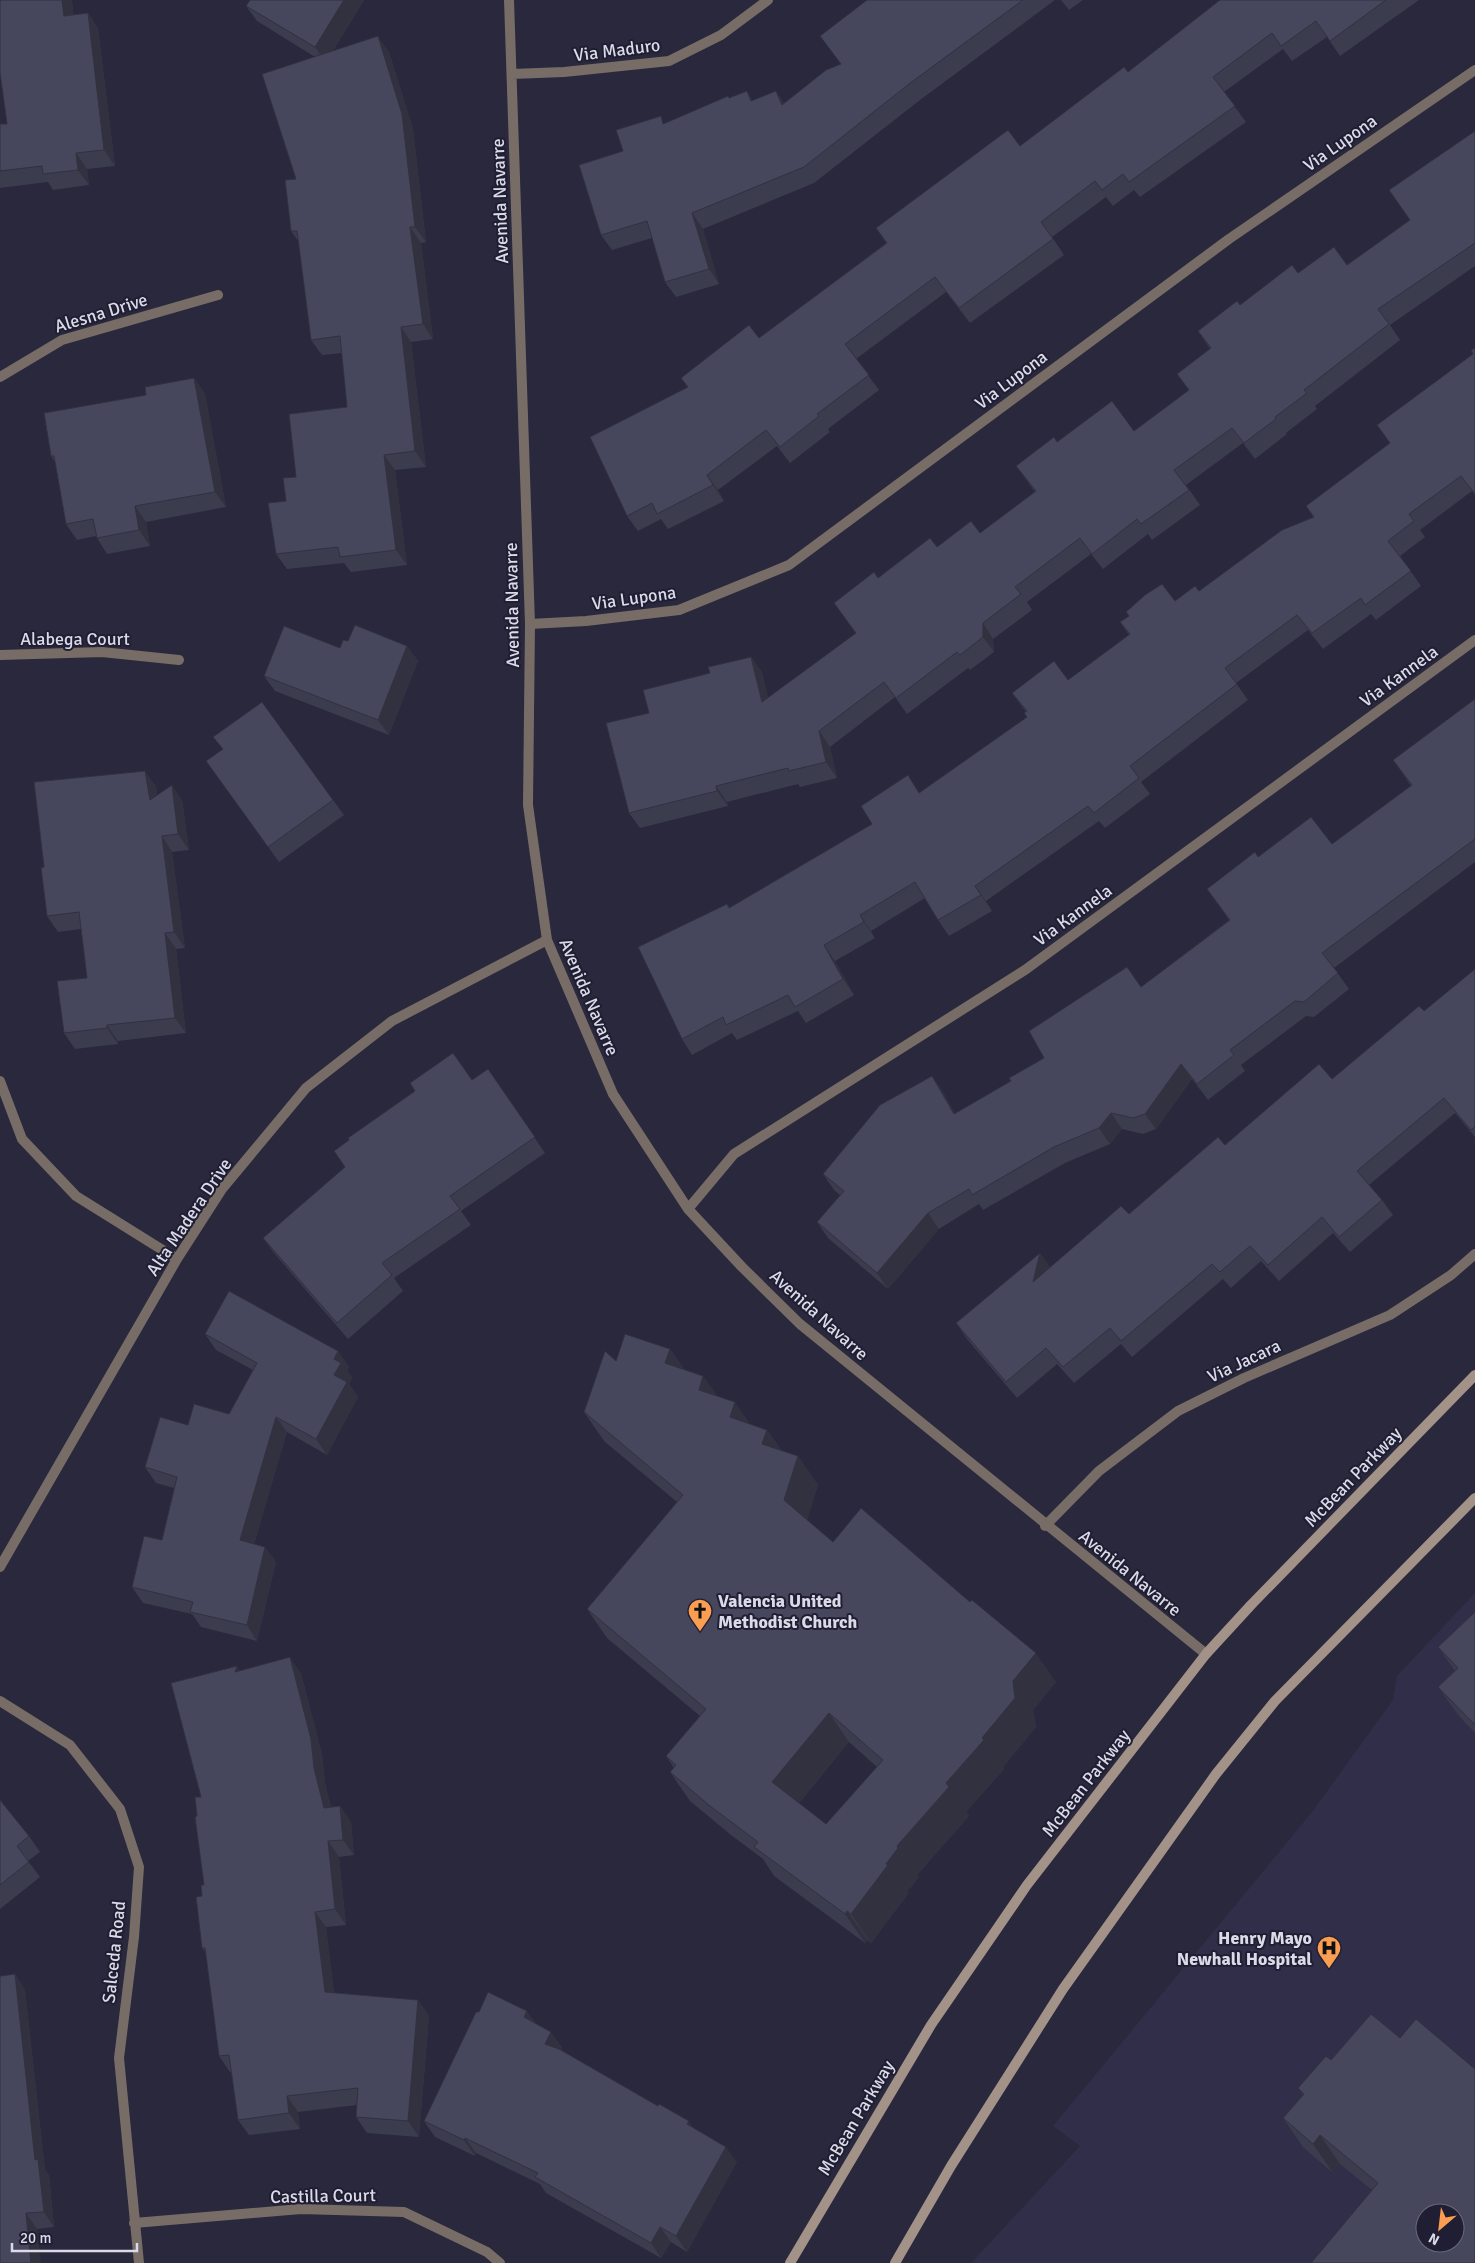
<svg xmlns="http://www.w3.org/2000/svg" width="1475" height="2263" font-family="Signika,sans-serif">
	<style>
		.built { fill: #302e49; fill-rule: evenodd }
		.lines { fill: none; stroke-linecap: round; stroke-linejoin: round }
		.minor { stroke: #776d66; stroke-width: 10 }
		.secondary { stroke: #a29287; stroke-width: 10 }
		.wall { fill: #3c3c4f; fill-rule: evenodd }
		.shaded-wall { fill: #313140 }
		.building { fill: #46465c; stroke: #313140; fill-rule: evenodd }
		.labels { text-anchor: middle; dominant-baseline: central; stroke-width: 4; stroke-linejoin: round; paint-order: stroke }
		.street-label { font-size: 18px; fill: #dadae8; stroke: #1f1e32 }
		.poi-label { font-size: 18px; font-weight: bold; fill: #dadae8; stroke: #1f1e32; text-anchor: start }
	</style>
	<rect width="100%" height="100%" fill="#29283c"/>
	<path class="built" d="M1475 1593V2263H971L1080 2146 1053 2126 1312 1812 1393 1700 1397 1676ZM1425 2213H1455V2243H1425Z"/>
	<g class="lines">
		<path class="minor" d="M509 0 530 624 528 805 547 940 613 1094 688 1209 742 1267 800 1324 1206 1654
			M512 74 564 72 669 61 721 35 768 0
			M0 377 62 340 218 295
			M530 624 586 621 679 610 789 565 1229 239 1475 70
			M0 655 102 652 179 660
			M0 1081 22 1139 76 1196 177 1259
			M688 1209 734 1154 1025 970 1475 640
			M1045 1526 1099 1471 1178 1411 1244 1378 1390 1315 1451 1275 1475 1254
			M0 1567 177 1259 222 1189 306 1088 392 1021 547 940
			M0 1701 70 1745 120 1809 139 1867 134 1937 119 2058 139 2263
			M134 2223 301 2209 404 2212 487 2252 500 2263"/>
		<path class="secondary" d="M790 2263 931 2025 1027 1885 1206 1654 1251 1605 1475 1375
			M895 2263 951 2166 1063 1989 1216 1774 1275 1701 1475 1498"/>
	</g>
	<path class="wall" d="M72 0 73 15 88 13 98 28 115 166 87 169 89 185 53 190 48 182 0 188V124H7Z
		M364 0 333 51 389 52 413 129 426 242 421 243 433 339 411 342 426 467 395 470 407 565 351 572 344 563 287 569 276 554 286 501 296 477 347 407 342 353 322 355 311 340 299 242 291 231 296 179 315 57 257 21 246 6Z
		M867 0H1055L920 100 814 183 703 229 719 284 676 297 665 282 652 238 612 250 601 235 623 151 666 123 730 98 784 103 841 64 820 36Z
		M1061 0H1083L1069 10Z
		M1220 0H1419L1340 56 1327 37 1292 61 1283 49 1224 92 1246 122 1140 197 1134 190 1113 206 1106 197 1052 237 1064 255 970 323 946 292 856 359 879 390 828 429 830 432 790 463 777 446 718 490 724 501 668 529 661 519 638 531 627 516 687 387 681 378 759 338 886 243 876 228 1020 146 1128 72Z
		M1475 131V266L1390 325 1400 340 1315 406 1317 409 1286 433 1287 434 1255 459 1243 443 1186 485 1200 505 1152 540 1148 534 1103 569 1091 554 1027 602 1032 610 993 639 994 652 970 670 968 668 907 714 895 697 830 747 837 778 800 787 798 784 727 802 728 806 640 828 629 813 649 713 710 673 751 657 762 672 768 698 856 634 834 603 878 578 937 547 980 533 1035 492 1016 466 1057 442 1134 431 1189 390 1177 374 1210 349 1198 331 1240 305 1298 273 1347 265 1410 220Z
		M1475 348V495L1472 491 1420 530 1425 537 1400 556 1421 586 1376 620 1371 614 1323 649 1308 630 1236 683 1248 700 1141 782 1150 794 1105 828 1099 821 986 901 992 911 949 936 938 920 925 898 871 931 875 938 835 961 854 995 806 1023 798 1011 737 1040 732 1033 692 1055 682 1039 727 904 730 908 872 824 920 792 1027 717 1026 712 1012 693 1068 680 1129 635 1120 622 1199 591 1313 517 1306 506 1390 443 1377 425 1473 354Z
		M194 378 205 394 226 507 146 522 150 546 107 554 97 538 96 536 77 540 66 524 55 462 51 456 146 395Z
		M348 641 407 646 418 661 389 735 275 691 264 676 340 648Z
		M1475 699V862L1334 968 1349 989 1314 1017 1306 1016 1241 1065 1245 1071 1208 1100 1192 1079 1156 1129 1143 1134 1122 1129 1110 1144 1065 1163 983 1210 979 1204 939 1229 888 1289 828 1238 817 1222 840 1195 834 1190 823 1174 932 1076 943 1092 955 1114 1011 1081 1141 987 1229 920 1207 889 1258 857 1332 844 1411 786 1393 760Z
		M206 761 333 800 344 815 279 862Z
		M156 786 157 795 182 800 189 850 172 852 185 948 176 949 186 1033 118 1041V1044L75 1049 64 1033 87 978 81 929 58 932 47 916Z
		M1475 969V1137L1455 1113 1369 1185 1382 1200 1393 1215 1350 1252 1333 1233 1279 1281 1261 1261 1231 1288 1223 1279 1132 1357 1121 1344 1074 1383 1057 1364 1017 1398 967 1339 956 1323 1040 1253 1050 1268 1129 1214 1225 1145 1332 1079 1424 1011Z
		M488 1069 545 1153 461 1211 471 1225 394 1278 403 1291 348 1339 274 1253 263 1238Z
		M205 1334 338 1351 349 1367 347 1370 352 1378 349 1384 358 1397 327 1455 287 1432 254 1544 265 1547 276 1562 257 1641 201 1627 192 1614 143 1603 132 1587 162 1540 174 1488 156 1483 145 1467 188 1425 229 1414 253 1370 216 1350Z
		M670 1349 684 1369 703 1376 718 1397 750 1424 767 1430 782 1451 798 1456 818 1485 807 1520 833 1542 1056 1682 1033 1710 1036 1727 1003 1767 1004 1769 966 1812 969 1816 917 1875 919 1877 907 1892 908 1894 871 1943 868 1940 865 1943 774 1876 763 1859 731 1835 690 1801 670 1772 674 1768 666 1756 700 1716 607 1638 587 1609 677 1502 604 1441 584 1412 616 1361ZM849 1742 877 1767 826 1824 799 1803Z
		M1475 1612V1733L1459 1716 1438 1687 1455 1671 1438 1647Z
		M240 1671 301 1673 322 1754 325 1783 331 1807 340 1806 351 1822 354 1855 339 1857 346 1925 326 1927 334 1993 418 2000 429 2016 419 2137 367 2133 356 2117 357 2105 298 2112 300 2129 249 2135 238 2120 232 2072H230L219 2056 206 1953 202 1948V1896L204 1885 197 1816 201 1797Z
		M0 1800 29 1836 40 1852 28 1861 40 1877 0 1909Z
		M15 1974 25 1990 45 2170 49 2175 54 2227 37 2229 0 2263Z
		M537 2024 562 2047 561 2050 693 2128 737 2162 687 2252 671 2242 661 2258 546 2193 540 2184 476 2153 475 2156 435 2137 424 2121Z
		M1400 2038 1475 2069 1372 2190 1340 2164 1333 2173 1303 2147 1283 2118 1303 2095 1298 2088 1331 2060Z"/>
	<path class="shaded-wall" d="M62 0H72L75 31 64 16Z
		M344 0H364L326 63 315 47Z
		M88 13 98 28 115 166 104 150Z
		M378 36 389 52 413 129 426 242 415 227Z
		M747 91 757 107 751 101Z
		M776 91 787 107 782 105Z
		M76 153 87 169 89 185 78 170Z
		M692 213 703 229 719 284 709 269Z
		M410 227 421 243 433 339 423 324Z
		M401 327 411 342 426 467 415 451Z
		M194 378 205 394 226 507 215 492Z
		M384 455 395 470 407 565 396 550Z
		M707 475 718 490 724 501 713 485Z
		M135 506 146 522 150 546 139 530Z
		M983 623 993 639 994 652 983 637Z
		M407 646 418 661 389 735 378 720Z
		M751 657 762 672 773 718 762 702Z
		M819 731 830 747 837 778 826 762Z
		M145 771 156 786 160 816 150 800Z
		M172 785 182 800 189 850 178 834Z
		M716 786 727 802 728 806 717 791Z
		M162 836 172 852 185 948 174 932Z
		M975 886 986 901 992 911 981 895Z
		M860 915 871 931 875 938 864 922Z
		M165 933 176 949 186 1033 175 1018Z
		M824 945 835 961 854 995 843 979Z
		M107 1025 118 1041V1044L107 1028Z
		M1181 1064 1192 1079 1156 1129 1145 1114Z
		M932 1076 943 1092 965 1130 954 1114Z
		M1111 1113 1122 1129 1110 1144 1099 1128Z
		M928 1213 939 1229 888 1289 877 1273Z
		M1040 1253 1051 1268 1033 1282Z
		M670 1349 690 1378 665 1363Z
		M338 1351 349 1367 347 1370 352 1378 349 1384 358 1397 327 1455 316 1439 334 1375V1359Z
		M703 1376 724 1405 699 1390Z
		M735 1402 755 1431 730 1417Z
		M276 1417 287 1432 251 1556 240 1540Z
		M767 1430 787 1459 762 1444Z
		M798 1456 818 1485 804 1529 784 1500Z
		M265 1547 276 1562 257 1641 247 1625Z
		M1036 1653 1056 1682 1033 1710 1036 1727 1003 1767 1004 1769 966 1812 969 1816 917 1875 919 1877 907 1892 908 1894 871 1943 851 1914 886 1864 897 1846 982 1738 1013 1681Z
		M290 1657 301 1673 322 1754 325 1783 335 1823 324 1808 314 1768Z
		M237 1666 247 1682 235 1672Z
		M829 1713 849 1742 792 1811 772 1782Z
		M340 1806 351 1822 354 1855 343 1840Z
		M328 1841 339 1857 346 1925 335 1909Z
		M847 1911 868 1940 865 1943 845 1914Z
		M315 1912 326 1927 336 2007 325 1992Z
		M15 1974 25 1990 45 2170 49 2175 54 2227 44 2212 35 2160Z
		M418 2000 429 2016 419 2137 408 2121Z
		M527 2011 538 2026 524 2017Z
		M551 2032 562 2047 556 2060 545 2044Z
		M287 2096 298 2112 300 2129 289 2113Z
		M689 2121 699 2137 687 2124Z
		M1320 2135 1340 2164 1333 2173 1313 2144Z
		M465 2138 476 2153 475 2156 464 2140Z
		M726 2147 737 2162 687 2252 676 2236Z
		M26 2213 37 2229 41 2263H31Z
		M660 2227 671 2242 661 2258 651 2243Z"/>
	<path class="building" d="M0 0H62L64 16 88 13 104 150 76 153 78 170 43 174 42 166 0 171V124H7L0 73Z
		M250 0H344L315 47 246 6Z
		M867 0H1023L909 84 804 167 692 213 709 269 665 282 647 221 601 235 579 165 623 151 616 130 661 116 663 124 728 96 729 98 747 91 751 101 776 91 782 105 826 70 841 64 820 36Z
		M1220 0H1386L1330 41 1316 21 1281 46 1272 33 1213 77 1235 106 1129 182 1123 174 1102 190 1095 181 1041 222 1053 239 959 308 935 277 845 344 869 375 817 414 819 416 780 447 766 430 707 475 713 485 657 514 652 503 627 516 590 437 688 387 681 378 749 325 759 338 887 243 876 228 1008 130 1020 146 1124 67 1128 72Z
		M378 36 402 114 415 227H410L423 324 401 327 415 451 384 455 396 550 340 557 338 547 276 554 268 503 286 501 283 478 296 477 289 414 347 407 340 336 311 340 297 231H291L285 180 296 179 262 74Z
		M1475 131V243L1378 309 1389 324 1304 390 1307 393 1275 417 1276 419 1244 443 1232 428 1174 470 1189 490 1141 524 1137 519 1092 554 1080 538 1015 587 1021 594 983 623V637L960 655 957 652 896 698 884 682 819 731 826 762 789 771 788 768 716 786 717 791 629 813 606 723 649 713 643 690 710 673 708 667 751 657 762 702 856 633 834 603 874 572 878 578 930 538 937 547 971 521 980 533 1036 491 1016 466 1054 437 1057 442 1112 401 1134 431 1189 390 1177 374 1211 348 1198 331 1237 301 1240 305 1292 265 1298 273 1334 247 1347 265 1410 220 1389 190Z
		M1475 348V494L1461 476 1409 514 1414 521 1388 541 1411 571 1365 605 1361 598 1312 633 1297 615 1225 668 1237 684 1130 766 1139 778 1094 813 1088 806 975 886 981 895 938 920 915 882 860 915 864 922 824 945 843 979 795 1007 788 995 726 1025 723 1017 682 1039 638 947 727 904 729 908 872 824 861 806 908 775 919 793 1027 717 1024 713 1027 711 1012 693 1054 661 1068 680 1130 634 1120 622 1129 616 1126 612 1145 595 1162 584 1175 601 1195 586 1199 591 1282 530 1314 517 1306 506 1390 443 1377 425 1473 354 1471 350Z
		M194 378 215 492 135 506 139 530 97 538 93 519 66 524 54 456H51L44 413 146 395 145 387Z
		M355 625 407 646 378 720 264 676 284 626 340 648 343 640 348 641Z
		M1475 699V839L1322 953 1338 973 1304 1002 1295 1001 1230 1050 1234 1055 1197 1084 1181 1064 1145 1114 1133 1118 1111 1113 1099 1128 1054 1147 972 1195 969 1189 928 1213 877 1273 817 1222 844 1191 823 1174 880 1105 932 1076 954 1114 1011 1081 1009 1078 1044 1058 1029 1031 1127 967 1141 987 1230 920 1207 889 1255 852 1258 857 1311 817 1332 844 1412 785 1393 760Z
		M262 702 333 800 268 847 206 761 223 749 213 737Z
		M145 771 150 800 172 785 178 834 162 836 174 932 165 933 175 1018 107 1025V1028L64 1033 57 981 87 978 79 912 47 916 41 868 44 867 34 782Z
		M1475 969V1127L1471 1130 1444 1098 1357 1171 1382 1200 1339 1237 1322 1217 1268 1265 1250 1246 1220 1272 1212 1264 1121 1341 1110 1328 1063 1367 1046 1348 1006 1382 956 1323 1040 1253 1033 1282 1121 1206 1129 1214 1218 1137 1225 1145 1319 1064 1332 1079 1419 1006 1424 1011Z
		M453 1053 472 1080 488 1069 535 1137 450 1196 460 1209 382 1263 392 1275 337 1323 263 1238 345 1167 334 1151 349 1140 348 1138 415 1091 410 1083Z
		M229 1291 338 1351 334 1359 341 1363 334 1375 347 1382 316 1439 276 1417 240 1540 265 1547 247 1625 190 1612 193 1602 132 1587 144 1536 162 1540 177 1477 145 1467 160 1417 188 1425 194 1404 229 1414 257 1363 205 1334Z
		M625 1334 670 1349 665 1363 703 1376 699 1390 735 1402 730 1417 767 1430 762 1444 798 1456 784 1500 833 1542 861 1508 970 1602 972 1600 1036 1653 1013 1681 1015 1698 982 1738 984 1740 946 1783 949 1787 897 1846 898 1848 886 1864 888 1865 851 1914 847 1911 845 1914 754 1847 758 1842 710 1806 670 1772 676 1765 666 1756 706 1709 587 1609 683 1495 584 1412 605 1351 616 1361ZM829 1713 883 1760 826 1824 772 1782Z
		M1475 1612V1725L1438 1687 1458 1668 1438 1647Z
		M290 1657 311 1739 314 1768 324 1808 340 1806 343 1840 328 1841 335 1909 315 1912 325 1992 418 2000 408 2121 356 2117 358 2088 287 2096 289 2113 238 2120 229 2055 219 2056 205 1948H202L196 1897 202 1896 201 1885H204L195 1817 197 1816 195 1797H201L171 1683 237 1666 235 1672Z
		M0 1800 29 1836 17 1846 29 1862 0 1885Z
		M15 1974 35 2160 38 2159 44 2212 26 2213 31 2263H0V1976Z
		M488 1992 527 2011 524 2017 551 2032 545 2044 559 2049 658 2106 659 2104 689 2121 687 2124 726 2147 676 2236 660 2227 651 2243 535 2177 538 2173 465 2138 464 2140 424 2121 476 2012H479Z
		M1371 2014 1400 2038 1416 2019 1475 2069V2263H1311L1378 2183 1320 2135 1313 2144 1283 2118 1304 2094 1298 2088 1326 2056 1331 2060ZM1425 2213H1455V2243H1425Z"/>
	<defs>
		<symbol id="church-pin" viewBox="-11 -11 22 30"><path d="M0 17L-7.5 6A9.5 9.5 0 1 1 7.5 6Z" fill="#fb9e51" stroke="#1f1e32"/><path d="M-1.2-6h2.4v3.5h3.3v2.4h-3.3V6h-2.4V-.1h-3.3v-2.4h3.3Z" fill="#111"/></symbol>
		<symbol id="hospital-pin" viewBox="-11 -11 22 30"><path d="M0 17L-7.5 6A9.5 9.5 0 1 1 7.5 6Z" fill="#fb9e51" stroke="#1f1e32"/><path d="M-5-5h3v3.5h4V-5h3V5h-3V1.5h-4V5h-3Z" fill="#111"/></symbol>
	</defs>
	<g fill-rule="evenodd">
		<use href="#church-pin" x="686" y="1597" width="28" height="38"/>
		<use href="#hospital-pin" x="1315" y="1934" width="28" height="38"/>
	</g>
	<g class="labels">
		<g class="street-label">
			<text transform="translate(617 50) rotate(-7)">Via Maduro</text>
			<text transform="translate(1340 143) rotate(-35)">Via Lupona</text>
			<text transform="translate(500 201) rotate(-92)">Avenida Navarre</text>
			<text transform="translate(101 313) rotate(-17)">Alesna Drive</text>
			<text transform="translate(1011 380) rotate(-37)">Via Lupona</text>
			<text transform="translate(634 598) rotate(-8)">Via Lupona</text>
			<text transform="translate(512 605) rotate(-91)">Avenida Navarre</text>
			<text x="75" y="639">Alabega Court</text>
			<text transform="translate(1399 676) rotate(-36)">Via Kannela</text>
			<text transform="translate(1073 915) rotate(-36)">Via Kannela</text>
			<text transform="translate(589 997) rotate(67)">Avenida Navarre</text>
			<text transform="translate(189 1217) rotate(-56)">Alta Madera Drive</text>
			<text transform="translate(819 1315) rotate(42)">Avenida Navarre</text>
			<text transform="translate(1244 1361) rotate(-25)">Via Jacara</text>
			<text transform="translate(1353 1477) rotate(-46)">McBean Parkway</text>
			<text transform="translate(1130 1573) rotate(39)">Avenida Navarre</text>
			<text transform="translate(1086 1783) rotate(-52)">McBean Parkway</text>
			<text transform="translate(114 1952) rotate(-84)">Salceda Road</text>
			<text transform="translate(856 2118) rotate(-59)">McBean Parkway</text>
			<text transform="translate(323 2196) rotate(-1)">Castilla Court</text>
		</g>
		<g class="poi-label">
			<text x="718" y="1601">Valencia United<tspan x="718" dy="21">Methodist Church</tspan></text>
			<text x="1312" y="1938" text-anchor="end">Henry Mayo<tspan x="1312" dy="21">Newhall Hospital</tspan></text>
		</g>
	</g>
	<g transform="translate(1440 2228) rotate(208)"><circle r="24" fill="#1f1e32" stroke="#6a697b"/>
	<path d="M0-4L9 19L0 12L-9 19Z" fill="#fb9e51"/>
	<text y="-8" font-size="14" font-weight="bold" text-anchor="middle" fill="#dadae8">N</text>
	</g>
	<path d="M12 2243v8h125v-8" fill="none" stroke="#dadae8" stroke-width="2.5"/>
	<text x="20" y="2243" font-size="15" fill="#dadae8" stroke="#1f1e32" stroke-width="4" paint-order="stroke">20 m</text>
</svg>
